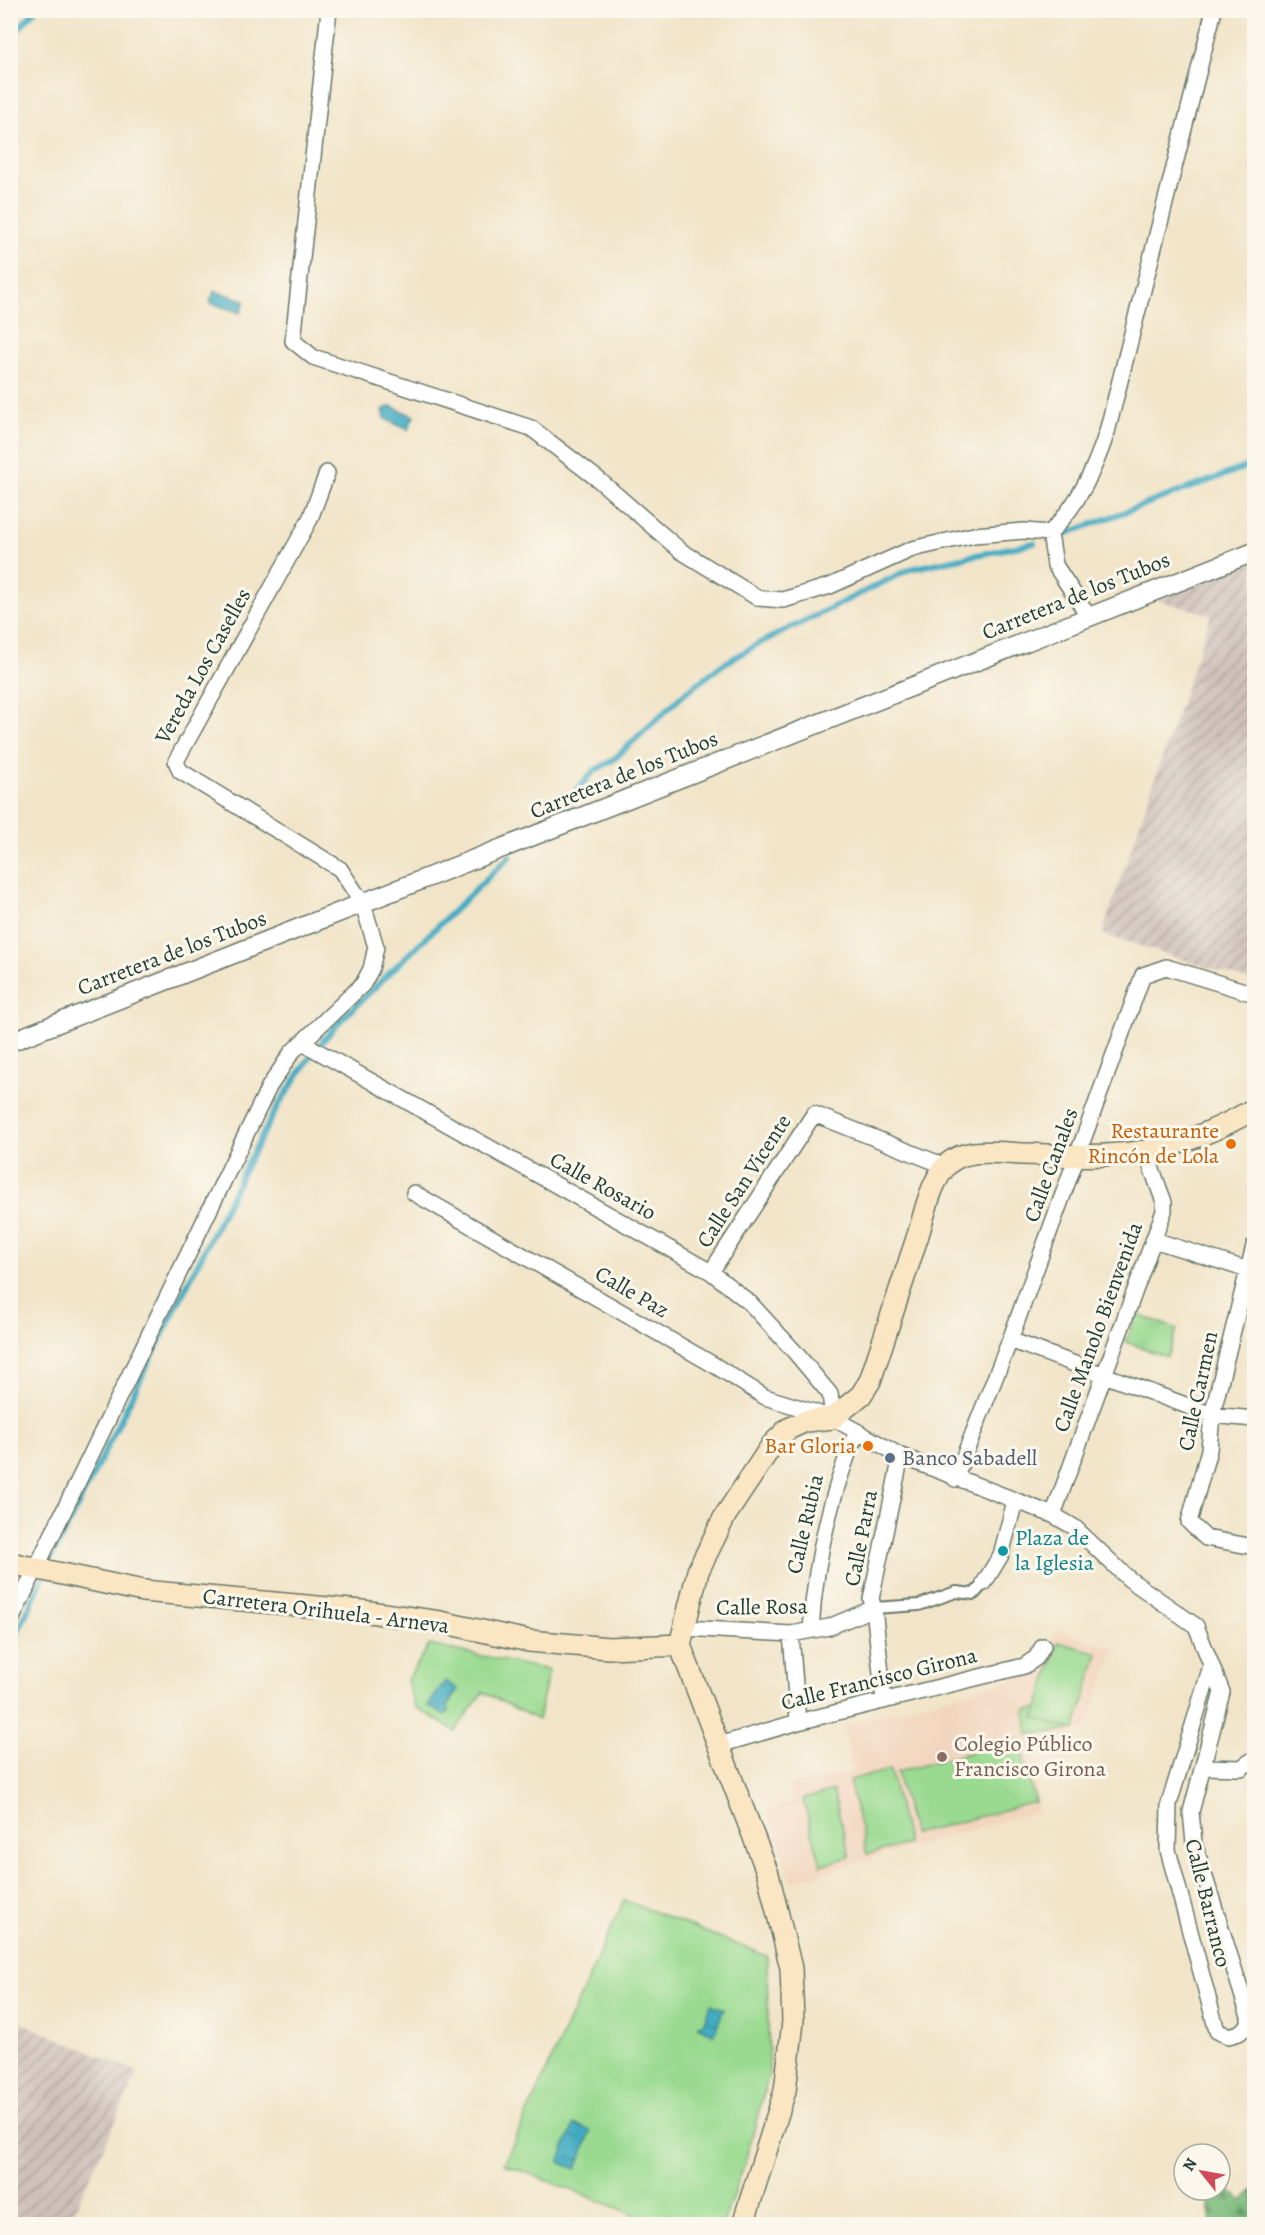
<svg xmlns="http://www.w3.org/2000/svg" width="1265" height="2235" font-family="Alegreya,serif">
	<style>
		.built { fill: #f2d5be }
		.industrial { fill: url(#industrial-furrows) }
		.forest { fill: url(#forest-firs); stroke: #4d7c57; stroke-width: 1.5 }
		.park { fill: url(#park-tufts); stroke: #5c8c62; stroke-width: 1.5 }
		.garden { fill: #9ada90; stroke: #5c8c62; stroke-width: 1.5 }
		.water { fill: url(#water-ripples); stroke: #30747b; stroke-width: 1.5 }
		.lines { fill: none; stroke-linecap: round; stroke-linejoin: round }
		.stream { stroke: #42abc2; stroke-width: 6 }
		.pedestrian-casing { stroke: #687768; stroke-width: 14 }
		.minor-casing { stroke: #687768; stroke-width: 18 }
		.tertiary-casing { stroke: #687768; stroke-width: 21 }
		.secondary-casing { stroke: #687768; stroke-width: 24 }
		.pedestrian { stroke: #fff; stroke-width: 10 }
		.minor { stroke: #fff; stroke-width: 15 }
		.tertiary { stroke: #fff; stroke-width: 18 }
		.secondary { stroke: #fbe6c4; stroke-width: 21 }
		.food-dot { fill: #e8710a; stroke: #fbf7ec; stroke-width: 2 }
		.service-dot { fill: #5c6f8a; stroke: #fbf7ec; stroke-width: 2 }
		.culture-dot { fill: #0f9aa8; stroke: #fbf7ec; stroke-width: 2 }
		.education-dot { fill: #8d6e63; stroke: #fbf7ec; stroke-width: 2 }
		.labels { text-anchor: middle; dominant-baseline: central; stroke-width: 6; stroke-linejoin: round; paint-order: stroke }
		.street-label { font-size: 22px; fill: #1f3d34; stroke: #fbf7ec }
		.food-label { font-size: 22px; fill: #c56008; stroke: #fbf7ec; text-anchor: end }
		.service-label { font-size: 22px; fill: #4e5e75; stroke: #fbf7ec; text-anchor: start }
		.culture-label { font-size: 22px; fill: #0d838f; stroke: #fbf7ec; text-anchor: start }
		.education-label { font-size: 22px; fill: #785e54; stroke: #fbf7ec; text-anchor: start }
	</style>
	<defs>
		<pattern id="industrial-furrows" width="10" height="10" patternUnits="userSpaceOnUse" patternTransform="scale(1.5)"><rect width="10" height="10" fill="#cfc1ba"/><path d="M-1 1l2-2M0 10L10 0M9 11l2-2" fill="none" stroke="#a79e98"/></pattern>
		<pattern id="forest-firs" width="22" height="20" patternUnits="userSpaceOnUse" patternTransform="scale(1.5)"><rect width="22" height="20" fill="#7bba7a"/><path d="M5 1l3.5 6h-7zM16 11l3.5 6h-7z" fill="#649865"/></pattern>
		<pattern id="park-tufts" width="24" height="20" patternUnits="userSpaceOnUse" patternTransform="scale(1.5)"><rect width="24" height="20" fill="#9ada90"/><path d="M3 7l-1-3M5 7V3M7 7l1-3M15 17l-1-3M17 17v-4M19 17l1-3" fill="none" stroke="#84bc7d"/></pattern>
		<pattern id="water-ripples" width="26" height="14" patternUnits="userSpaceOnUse" patternTransform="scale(1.5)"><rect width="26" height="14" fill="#42abc2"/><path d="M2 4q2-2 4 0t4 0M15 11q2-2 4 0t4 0" fill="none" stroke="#378c9e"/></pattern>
	</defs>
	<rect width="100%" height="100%" fill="#fbf7ec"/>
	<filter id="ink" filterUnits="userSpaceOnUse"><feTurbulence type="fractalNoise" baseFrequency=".0167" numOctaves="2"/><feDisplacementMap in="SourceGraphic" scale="12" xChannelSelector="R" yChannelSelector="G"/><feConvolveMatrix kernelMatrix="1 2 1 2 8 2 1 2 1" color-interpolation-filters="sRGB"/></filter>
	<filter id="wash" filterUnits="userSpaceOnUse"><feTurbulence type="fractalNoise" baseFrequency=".008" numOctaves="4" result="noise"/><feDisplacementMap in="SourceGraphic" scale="24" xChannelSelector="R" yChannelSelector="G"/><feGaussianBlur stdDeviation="1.35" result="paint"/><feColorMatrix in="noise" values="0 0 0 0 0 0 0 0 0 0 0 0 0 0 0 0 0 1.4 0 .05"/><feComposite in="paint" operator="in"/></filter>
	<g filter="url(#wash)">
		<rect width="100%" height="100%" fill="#f1e4c8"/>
		<path class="built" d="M1058 1630 1115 1649 1086 1730 1035 1740 1037 1811 791 1882 767 1811 793 1801 789 1785 853 1773 843 1725 1036 1673Z"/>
		<path class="industrial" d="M1254 562V982L1102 934 1211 615 1157 600Z
			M10 2018 138 2072 68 2224H11Z"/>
		<path class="forest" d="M1220 2183 1243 2201 1254 2190V2224H1212L1207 2190H1220Z"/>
		<path class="park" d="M1136 1314 1177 1329 1167 1357 1126 1342Z
			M1045 1707 1066 1710 1069 1730 1028 1735 1025 1710Z"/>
		<path class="garden" d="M1058 1642 1098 1653 1075 1730 1035 1718Z
			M429 1645 549 1670 538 1720 483 1692 455 1731 414 1706 407 1680Z
			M1019 1740 1035 1802 913 1834 897 1772Z
			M890 1770 908 1844 867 1854 849 1780Z
			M833 1791 850 1857 821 1865 803 1799Z
			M624 1900 767 1956 769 2074 745 2162 723 2224H659L504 2164Z"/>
		<path class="water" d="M214 291 245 300 241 313 210 303Z
			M391 406 414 416 408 430 385 419 383 410Z
			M445 1681 458 1689 448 1705 449 1712 443 1715 428 1706Z
			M711 2004 724 2009 714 2035 698 2026 704 2022Z
			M574 2124 591 2131 576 2169 559 2162Z"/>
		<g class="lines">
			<path class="stream" d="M10 39 35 10
				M1068 533 1254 464
				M565 811 577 790 594 771 613 760 685 693 722 665 758 644 910 569 1034 543
				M317 1048 338 1023 510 856
				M10 1649 54 1554 248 1162 278 1106 314 1051"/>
		</g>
	</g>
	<g filter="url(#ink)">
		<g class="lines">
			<defs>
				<path id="pedestrian" d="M874 1608 919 1605 956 1592 974 1594 984 1583"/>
				<path id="minor" d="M329 10 293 341 313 357 531 428 599 480 681 551 758 598 783 600 830 586 912 549 974 535 1024 531 1050 533 1055 565 1089 617
					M1050 533C1079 503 1094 471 1107 432L1214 10
					M303 1043 711 1272 750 1303 794 1351 830 1394 833 1418
					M414 1193 714 1365 765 1397 833 1418 901 1456 1053 1515 1074 1527 1129 1579 1196 1626 1222 1692 1191 1812 1194 1843 1249 2016V2025L1239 2033 1228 2036 1217 2031 1168 1850 1169 1804 1211 1666
					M1154 1240 1254 1272
					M1254 1246 1212 1415 1209 1450 1189 1522 1206 1538 1254 1547
					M711 1272 814 1114 945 1166
					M1010 1340 1212 1415 1254 1419
					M955 1479 1010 1340 1143 975 1166 967 1254 994
					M1053 1515 1164 1211V1202L1146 1153
					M984 1583 1001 1555 1015 1501
					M10 1622 269 1087 292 1052 363 984 371 969 376 947 363 904 340 869 180 771 176 761 310 519 327 473
					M684 1628 791 1634 829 1627 874 1608
					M811 1630C815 1559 830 1496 857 1431
					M791 1634 798 1722
					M884 1701 874 1608 871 1599 901 1456
					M719 1745 798 1722 1024 1666 1036 1658 1043 1646
					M1204 1767 1241 1768 1254 1759"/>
				<path id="tertiary" d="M10 1042 1254 552"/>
				<path id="secondary" d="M10 1563 143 1591 362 1611 440 1622 529 1641 609 1648 680 1645
					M743 2224 785 2091 793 2021 791 1968 768 1874 680 1645 698 1571 725 1516 772 1445 788 1429 806 1421 833 1418 861 1395 870 1381C886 1332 902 1283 918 1235 925 1213 930 1185 945 1167 962 1146 999 1153 1023 1154 1117 1158 1170 1158 1254 1109"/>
			</defs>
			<use href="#pedestrian" class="pedestrian-casing"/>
			<use href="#minor" class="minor-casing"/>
			<use href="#tertiary" class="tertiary-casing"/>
			<use href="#secondary" class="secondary-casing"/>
			<use href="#pedestrian" class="pedestrian"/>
			<use href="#minor" class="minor"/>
			<use href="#tertiary" class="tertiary"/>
			<use href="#secondary" class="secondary"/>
		</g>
	</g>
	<g class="food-dot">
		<circle cx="1231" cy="1144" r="6"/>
		<circle cx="868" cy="1446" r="6"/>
	</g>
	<circle class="service-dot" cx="890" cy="1458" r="6"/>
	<circle class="culture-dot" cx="1003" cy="1551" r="6"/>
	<circle class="education-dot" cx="942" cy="1757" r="6"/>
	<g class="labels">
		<g class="street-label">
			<text transform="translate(1076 596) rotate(-22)">Carretera de los Tubos</text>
			<text transform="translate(203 666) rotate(-61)">Vereda Los Caselles</text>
			<text transform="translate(624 775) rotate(-22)">Carretera de los Tubos</text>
			<text transform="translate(172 953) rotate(-21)">Carretera de los Tubos</text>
			<text transform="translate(1051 1165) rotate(-70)">Calle Canales</text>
			<text transform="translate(744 1181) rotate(-57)">Calle San Vicente</text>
			<text transform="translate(603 1186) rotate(29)">Calle Rosario</text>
			<text transform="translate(632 1292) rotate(30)">Calle Paz</text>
			<text transform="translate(1098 1327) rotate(-70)">Calle Manolo Bienvenida</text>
			<text transform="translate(1198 1391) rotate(-78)">Calle Carmen</text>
			<text transform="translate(805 1524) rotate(-77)">Calle Rubia</text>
			<text transform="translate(861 1538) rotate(-79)">Calle Parra</text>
			<text transform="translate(762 1607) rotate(-1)">Calle Rosa</text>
			<text transform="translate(326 1611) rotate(7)">Carretera Orihuela - Arneva</text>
			<text transform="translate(879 1679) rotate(-14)">Calle Francisco Girona</text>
			<text transform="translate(1208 1903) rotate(76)">Calle Barranco</text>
		</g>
		<g class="food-label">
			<text x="1219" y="1131">Restaurante<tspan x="1219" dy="25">Rincón de Lola</tspan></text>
			<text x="856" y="1446">Bar Gloria</text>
		</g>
		<g class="service-label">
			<text x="902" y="1458">Banco Sabadell</text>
		</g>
		<g class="culture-label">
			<text x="1015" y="1538">Plaza de<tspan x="1015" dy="25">la Iglesia</tspan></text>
		</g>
		<g class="education-label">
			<text x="954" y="1744">Colegio Público<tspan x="954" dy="25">Francisco Girona</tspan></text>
		</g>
	</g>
	<rect width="1265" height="2235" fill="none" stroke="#fbf7ec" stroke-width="36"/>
	<g transform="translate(1202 2172) rotate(301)"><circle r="28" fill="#fbf7ec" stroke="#a3ada2" stroke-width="1.5"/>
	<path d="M0-4.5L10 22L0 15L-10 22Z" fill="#d1495b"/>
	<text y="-9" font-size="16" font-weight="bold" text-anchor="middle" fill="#1f3d34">N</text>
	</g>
</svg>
